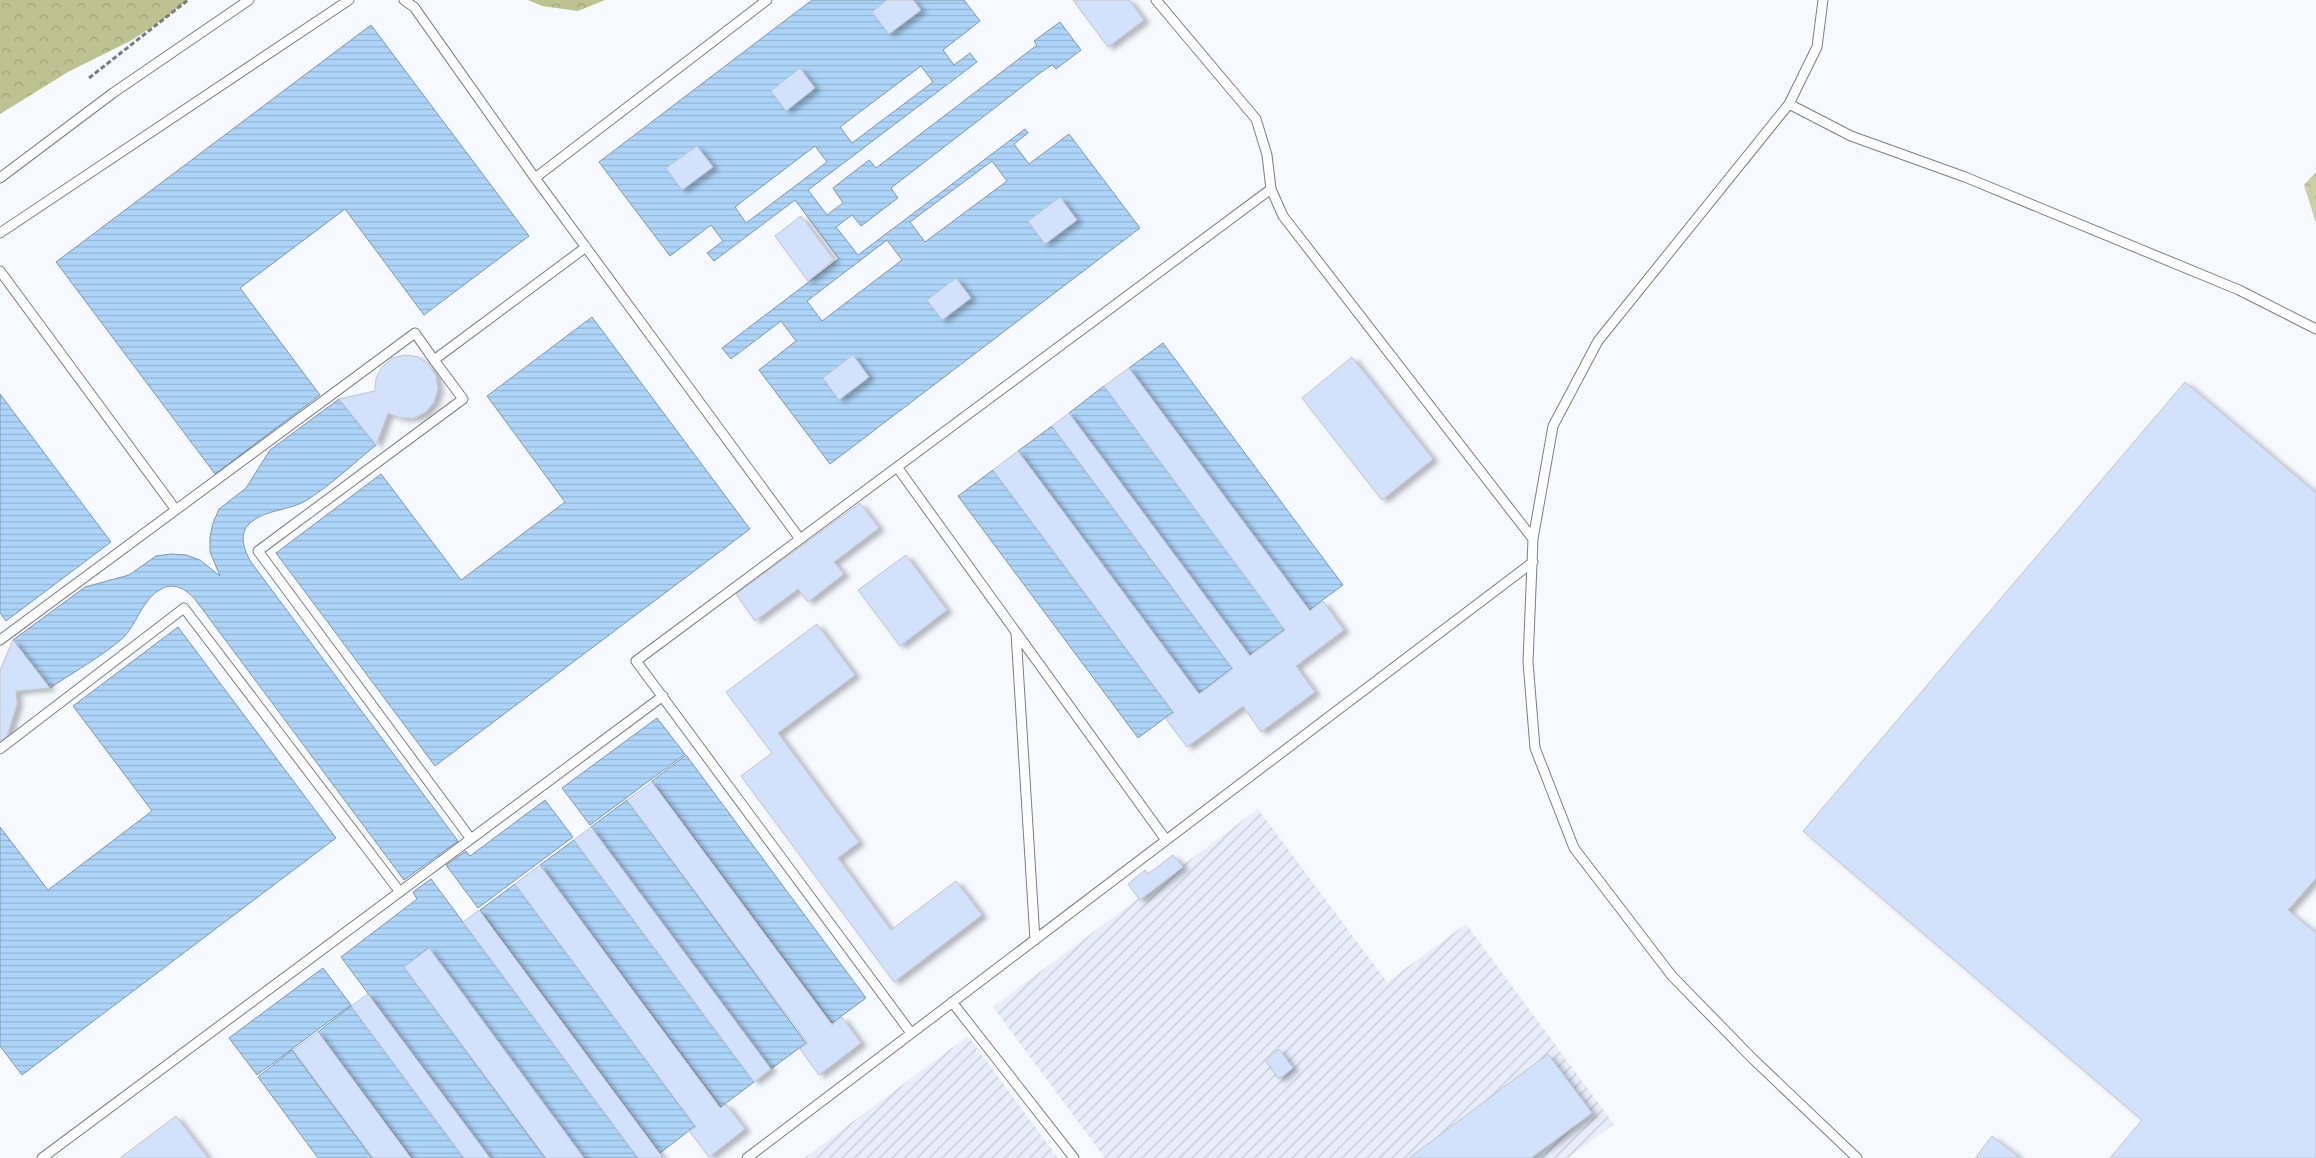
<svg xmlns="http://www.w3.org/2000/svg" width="2316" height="1158" font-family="Jost,sans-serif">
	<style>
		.industrial { fill: url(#industrial-furrows) }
		.forest { fill: url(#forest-crowns) }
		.park { fill: url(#park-crowns) }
		.water { fill: url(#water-rules); stroke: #7d98b2; fill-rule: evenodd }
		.building { fill: #d2e2fc; stroke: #c1c4c8; filter: url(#shadow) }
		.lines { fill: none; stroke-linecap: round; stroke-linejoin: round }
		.service-casing { stroke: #7b7e83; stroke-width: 11 }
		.path { stroke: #7a7c7f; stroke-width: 3; stroke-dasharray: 5 2.5; stroke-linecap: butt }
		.service { stroke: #fff; stroke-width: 9 }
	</style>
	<defs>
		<pattern id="industrial-furrows" width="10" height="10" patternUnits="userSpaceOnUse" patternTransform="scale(1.25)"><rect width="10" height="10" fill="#e7eefa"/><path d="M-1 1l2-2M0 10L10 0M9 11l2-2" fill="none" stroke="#c5cbd5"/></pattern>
		<pattern id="forest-crowns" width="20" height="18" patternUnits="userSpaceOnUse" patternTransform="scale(1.25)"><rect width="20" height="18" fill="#bcc290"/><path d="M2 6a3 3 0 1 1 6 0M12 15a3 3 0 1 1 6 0" fill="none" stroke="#a0a67b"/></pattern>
		<pattern id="park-crowns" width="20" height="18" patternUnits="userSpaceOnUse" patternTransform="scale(1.25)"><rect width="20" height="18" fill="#cad0a0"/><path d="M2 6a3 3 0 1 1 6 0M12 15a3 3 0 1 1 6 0" fill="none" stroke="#acb189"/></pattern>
		<pattern id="water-rules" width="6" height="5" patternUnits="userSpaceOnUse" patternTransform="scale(1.25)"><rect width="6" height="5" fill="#add4f9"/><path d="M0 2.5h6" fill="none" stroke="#94b5d4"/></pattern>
		<filter id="shadow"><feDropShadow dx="5.5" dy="3" stdDeviation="2.5" flood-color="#0004"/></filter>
	</defs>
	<rect width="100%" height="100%" fill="#f6f9ff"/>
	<path class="industrial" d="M1258 809 1387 982 1466 924 1614 1124 1568 1158H1105L993 1007Z
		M968 1036 1058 1158H804Z"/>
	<path class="forest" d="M0 0H187L167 17 132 40 68 72 0 114Z
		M528 0H605L578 11 542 6Z"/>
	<path class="park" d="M2316 172V223L2304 185Z"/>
	<path class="water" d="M812 0H964L980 21 943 50 954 65 970 53 977 62 808 190 827 215 843 203 833 188 869 160 876 168 1037 45 1034 41 1060 22 1081 50 1056 69 1052 65 1040 73 891 188 898 198 861 226 852 215 836 227 858 255 1025 129 1028 133 1014 144 1029 164 1069 134 1140 228 830 464 759 370 796 341 781 321 731 359 722 348 839 259 795 200 714 261 707 253 723 241 711 225 670 256 599 162ZM921 66 933 82 852 143 840 127ZM815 146 827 162 746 223 735 207ZM992 161 1007 181 925 242 910 222ZM887 240 902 260 822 321 807 301Z
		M371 25 529 236 424 315 345 209 240 288 320 395 215 474 56 262Z
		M592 317 750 529 435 766 276 553 381 474 461 580 565 502 487 396Z
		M1163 343 1343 585 1309 610 1129 368Z
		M1104 386 1285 629 1249 655 1069 413Z
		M0 394 111 542 6 621 0 613Z
		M339 399 376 445C354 463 331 485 307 500 290 511 265 509 250 523 238 534 244 550 251 562L458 841 404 880 197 602C189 591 175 581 161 589 142 599 137 624 123 638 104 655 72 673 50 688L13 640 85 587 129 575 156 556 171 554 186 555 200 560 220 576 210 552V537L213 523 219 509 246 488 270 450Z
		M1052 426 1232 668 1198 694 1018 451Z
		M993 470 1173 712 1138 738 958 496Z
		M178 627 336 838 22 1075 0 1046V827L48 890 152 811 73 706Z
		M657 718 685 754 590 825 562 788Z
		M686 755 866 998 832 1023 652 781Z
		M545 800 573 837 478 908 446 865 466 851 470 856Z
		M627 800 806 1043 771 1069 591 827Z
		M574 840 754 1082 721 1107 540 865Z
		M431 879 638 1158H584L428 948 404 967 545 1158H490L341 957 417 899 413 892Z
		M515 884 695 1126 660 1153 480 910Z
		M323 968 351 1005 257 1075 229 1038Z
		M351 1006 464 1158H412L318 1032Z
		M292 1050 372 1158H318L258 1077Z"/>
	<path class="building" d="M887 0H913L921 10 889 34 872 12Z
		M1073 0H1129L1144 20 1108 47Z
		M800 68 815 88 786 111 771 91Z
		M697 146 713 167 682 190 666 168Z
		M1060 197 1077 220 1045 244 1028 221Z
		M801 216 834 260 808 281 775 236Z
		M956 278 971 298 942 320 927 300Z
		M405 355 418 357 429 365 436 376 438 389 434 402 426 412 414 418H400L388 413 376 445 339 399 375 391 376 378 382 367 392 358Z
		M853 355 869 377 839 400 823 378Z
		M1352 357 1433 459 1382 500 1302 398Z
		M1129 368 1310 611 1323 601 1344 630 1296 666 1315 692 1261 732 1243 706 1187 747 1166 719 1174 713 993 470 1018 451 1199 694 1233 669 1052 426 1069 413 1250 656 1285 630 1104 386Z
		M2185 382 2316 493V878L2288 910 2316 933V1158H2110L2142 1120 1803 831Z
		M860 503 879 528 834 562 844 574 808 602 798 589 755 621 736 594Z
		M906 555 947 610 900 646 858 590Z
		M817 624 855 675 778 733 859 842 838 858 891 930 956 881 982 915 894 982 741 776 772 753 726 692Z
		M13 640 50 688 16 691 17 704 7 736 0 741V670Z
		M652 782 832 1025 842 1017 861 1043 819 1075 800 1049 808 1043 627 800Z
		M591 827 771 1069 754 1082 574 840Z
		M1173 855 1183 867 1140 900 1128 884 1145 870 1148 874Z
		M540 865 720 1108 726 1104 745 1129 709 1157 690 1132 696 1127 515 884Z
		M479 910 663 1158H638L463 922Z
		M429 948 584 1158H546L404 967Z
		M368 994 490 1158H464L351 1006Z
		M318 1032 411 1158H373L293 1050Z
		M1279 1049 1293 1068 1279 1079 1265 1060Z
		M1548 1054 1592 1113 1531 1158H1409Z
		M176 1116 208 1158H120Z
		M1992 1136 2020 1158H1975Z"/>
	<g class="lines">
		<defs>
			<path id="service" d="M404 0 414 7 535 178 800 539
				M1156 0 1256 119 1267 155 1271 189 1283 216 1533 539
				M1823 0 1817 47 1789 104 1598 341 1553 426 1533 539 1528 662 1535 748 1574 848 1672 976 1753 1059 1857 1158
				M1789 104 1851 136 1965 177 2239 290 2316 329
				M0 178 113 93 249 0
				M535 178 767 0
				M0 233 349 0
				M0 271 176 510
				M434 360 463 399 258 551 471 839
				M897 467 1166 840
				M1016 633 1035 940
				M0 640 415 333 434 360 586 247
				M0 749 184 608 400 892
				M952 1002 1074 1158
				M911 1033 636 661 1271 189
				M42 1158 663 696
				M747 1158 1533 562"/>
		</defs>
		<use href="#service" class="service-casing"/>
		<path class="path" d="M89 78 188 0"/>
		<use href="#service" class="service"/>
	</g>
</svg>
